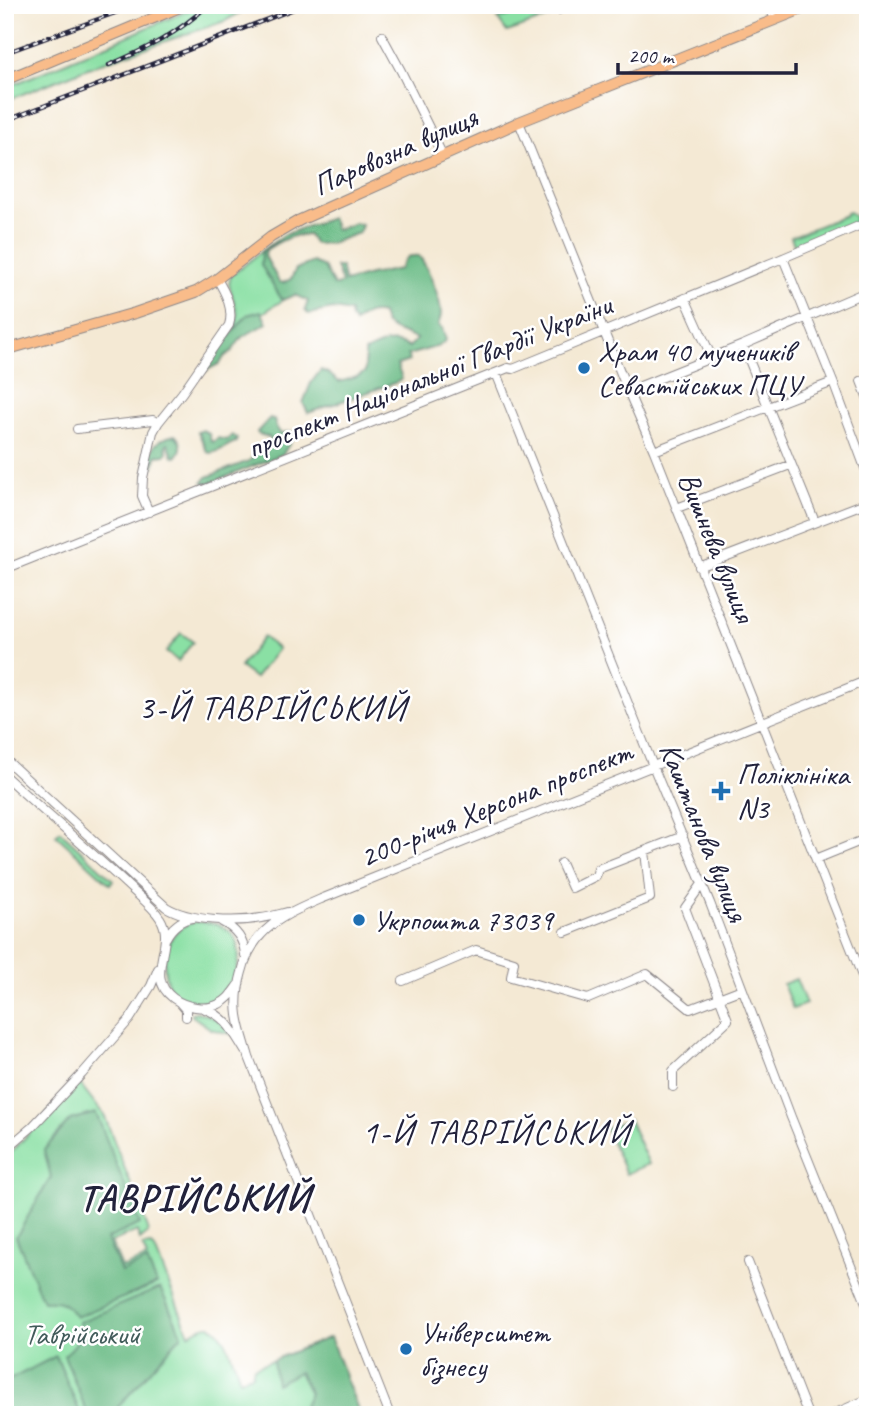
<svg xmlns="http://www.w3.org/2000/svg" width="873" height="1420" font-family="Caveat,sans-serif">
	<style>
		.green { fill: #8ae0a4; stroke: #568170; stroke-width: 2 }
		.forest { fill: #6fbe8a; stroke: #487062; stroke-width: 2 }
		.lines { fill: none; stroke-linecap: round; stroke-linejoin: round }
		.minor-casing { stroke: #8b8688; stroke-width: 10 }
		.major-casing { stroke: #8b8688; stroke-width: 12 }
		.minor { stroke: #fff; stroke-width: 8 }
		.major { stroke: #f9bc8a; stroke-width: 10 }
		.rail-casing { stroke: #22223b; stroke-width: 4.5 }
		.rail { stroke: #fff; stroke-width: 2; stroke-dasharray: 5; stroke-linecap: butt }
		.poi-dot { fill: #1f6fb2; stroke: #fff; stroke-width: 2.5 }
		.labels { text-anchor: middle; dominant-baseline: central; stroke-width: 5; stroke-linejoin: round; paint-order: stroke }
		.street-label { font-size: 30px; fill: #22223b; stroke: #fff }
		.poi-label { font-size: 30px; fill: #22223b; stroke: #fff; text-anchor: start }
		.park-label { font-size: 30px; fill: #415b5a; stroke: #fff }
		.quarter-label { font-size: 33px; letter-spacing: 2px; fill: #22223b; stroke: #fff }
		.district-label { font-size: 37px; font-weight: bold; letter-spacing: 2px; fill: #22223b; stroke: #fff }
	</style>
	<rect width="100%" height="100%" fill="#fff"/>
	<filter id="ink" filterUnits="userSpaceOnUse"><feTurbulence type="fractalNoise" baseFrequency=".0143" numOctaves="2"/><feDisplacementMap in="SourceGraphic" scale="14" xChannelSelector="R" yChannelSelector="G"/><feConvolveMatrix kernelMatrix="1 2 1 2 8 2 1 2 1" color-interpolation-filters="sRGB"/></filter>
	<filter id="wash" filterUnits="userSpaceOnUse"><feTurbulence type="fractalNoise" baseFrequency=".00686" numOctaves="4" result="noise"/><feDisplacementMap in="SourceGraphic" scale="28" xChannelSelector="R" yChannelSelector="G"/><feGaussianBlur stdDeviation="1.57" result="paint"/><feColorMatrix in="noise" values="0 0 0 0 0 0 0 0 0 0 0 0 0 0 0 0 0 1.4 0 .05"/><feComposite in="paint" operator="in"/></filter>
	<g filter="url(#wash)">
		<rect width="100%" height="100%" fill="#f4e9d4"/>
		<path class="green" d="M201 5H254L225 21 98 64 5 101V88Z
			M524 5H529V10L534 11 535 15 550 17 507 32 498 19 524 11Z
			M849 212 853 215 855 218 853 224 795 247 791 237 846 215V213Z
			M262 251 263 262 286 298 234 332 238 315 229 284 231 276Z
			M181 633 193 642 178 661 166 652Z
			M263 637 278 649 255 678 240 667Z
			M60 831 113 880 110 884 56 835Z
			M195 922C230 921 245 938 236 972 233 980 230 990 223 996 215 1003 203 1002 193 1001 186 1000 178 997 173 992 161 979 163 950 173 936 178 928 186 924 195 922Z
			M796 979 806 1004 793 1009 783 984Z
			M197 1012C211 1015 222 1021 230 1034L211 1029 191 1015V1013Z
			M75 1084H80L104 1115 148 1229 147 1234 140 1240 137 1231 111 1242 122 1268 147 1258 143 1246 151 1245 155 1249 189 1334C195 1331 204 1325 210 1326 225 1329 235 1366 240 1379L252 1375 254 1367 273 1360 277 1383 299 1371 310 1393 304 1405 312 1415H5V1159Z
			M629 1120 649 1164 626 1174 606 1129Z"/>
		<path class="forest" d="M331 218 336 230 355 223 362 225 359 233 331 243 315 244 308 235C292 234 279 241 266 250L265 256 279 282 283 283 291 279 296 269 313 262 324 267 334 286 342 283 336 267H341L345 282 370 275 400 269C404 258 407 255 419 256 428 267 441 300 441 314 441 317 439 322 438 325L442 328 446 340 439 346 408 355 409 361 397 365 402 379 397 382 308 413 303 403 311 383 321 370 328 373 339 382 357 377 365 372V352C382 344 391 338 409 347L417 339 394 330 385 324 382 314C372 311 361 315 355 323L351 318 350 312 334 309 308 314 305 310 308 301 295 295 282 300 261 265 262 251 284 235Z
			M261 311 267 323 242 337 232 351 225 356 219 364 201 373 202 370 247 315Z
			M270 418 274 420 276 427 281 434 285 432H292L293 438 283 454 206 485 203 482 207 477 249 461 257 453 265 452 271 440 269 437 258 434 257 432Z
			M203 430 209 434 211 441 213 442 218 438 227 440 232 435 237 438 236 442C226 445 220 453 209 453 204 449 202 438 198 432Z
			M175 435C183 443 183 449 176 457L173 456 168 443 166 445 167 453 165 455 156 456 154 466 150 465C149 446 158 439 175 435Z
			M96 1113 140 1224 107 1239 121 1272 147 1261 157 1284 76 1317C65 1302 61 1300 43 1301L16 1237 51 1177 44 1150 70 1120Z
			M160 1288 182 1335 111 1415H88L64 1355C77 1345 80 1339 79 1322Z
			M330 1337 360 1415H312L304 1405 310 1393 299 1372 276 1384 273 1360Z
			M56 1356 81 1415H5V1382Z"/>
	</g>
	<g filter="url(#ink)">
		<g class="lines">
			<defs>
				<path id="minor" d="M768 5 776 20
					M559 10 563 5
					M382 36 401 71 443 156
					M519 122 628 391 654 451 868 991
					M783 258 833 382 868 476
					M685 298 712 358
					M743 345 815 522
					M496 373 653 766 710 903 791 1117 868 1308
					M861 381 868 399
					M628 391 743 345 868 291
					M77 429 153 420 158 423
					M654 451 833 382
					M677 508 790 465
					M149 512 142 496 143 478 153 432 158 423 182 393 229 325C234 309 225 292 217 279
					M699 567 868 502
					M5 569 508 368 513 369 783 258 868 222
					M5 759 166 907C189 921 235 923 261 918 270 917 279 914 288 912
					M5 776C45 813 86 847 126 884 137 895 152 905 160 918 177 944 143 975 173 998 185 1007 206 1011 219 1004 228 1000 232 993 238 985
					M816 859 868 838
					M561 863 572 888 596 876 598 869 683 836
					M222 922C236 929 244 939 245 955
					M565 932 650 898 645 851
					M166 938C171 928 181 919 193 918
					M403 981 476 950 514 962 511 977 588 999 647 974 690 1009 742 989
					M180 1003 186 1010V1017
					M205 1009C227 1017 233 1032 245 1051
					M673 1087V1071L728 1020 685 908 702 884
					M5 1150 32 1127 82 1074 130 1019 151 986 158 969
					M748 1262 808 1415
					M390 1415 249 1057C245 1043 240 1029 238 1015 236 1000 238 986 242 972 252 929 284 915 321 899L868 680
					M831 1415 868 1399"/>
				<path id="major" d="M5 80 185 5
					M5 350 135 313 196 292 217 279 271 237 300 220 519 122 812 5"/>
			</defs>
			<use href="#minor" class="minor-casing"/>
			<use href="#major" class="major-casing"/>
			<use href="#minor" class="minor"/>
			<use href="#major" class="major"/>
			<defs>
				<path id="rail" d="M5 53 137 5
					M109 65C148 48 176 35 208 5
					M5 121 304 5"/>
			</defs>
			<use href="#rail" class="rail-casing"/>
			<use href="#rail" class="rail"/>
		</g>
	</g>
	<g class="poi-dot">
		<circle cx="584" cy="368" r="7"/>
		<path d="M717.5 780.5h7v7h7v7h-7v7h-7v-7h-7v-7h7z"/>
		<circle cx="359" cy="920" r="7"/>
		<circle cx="406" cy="1349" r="7"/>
	</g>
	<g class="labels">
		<g class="street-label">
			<text transform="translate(395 151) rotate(-24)">Паровозна вулиця</text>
			<text transform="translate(429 376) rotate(-22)">проспект Національної Гвардії України</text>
			<text transform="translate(717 547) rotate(68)">Вишнева вулиця</text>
			<text transform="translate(496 804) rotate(-22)">200-річчя Херсона проспект</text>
			<text transform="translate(704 832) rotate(68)">Каштанова вулиця</text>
		</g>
		<g class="poi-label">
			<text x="598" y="351">Храм 40 мучеників<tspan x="598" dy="34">Севастійських ПЦУ</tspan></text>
			<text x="737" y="774">Поліклініка<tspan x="737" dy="34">N3</tspan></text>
			<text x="373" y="920">Укрпошта 73039</text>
			<text x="420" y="1332">Університет<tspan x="420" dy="34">бізнесу</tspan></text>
		</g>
		<g class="park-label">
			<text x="82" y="1334">Таврійський</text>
		</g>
		<g class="quarter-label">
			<text x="273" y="708">3-Й ТАВРІЙСЬКИЙ</text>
			<text x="497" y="1132">1-Й ТАВРІЙСЬКИЙ</text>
		</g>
		<g class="district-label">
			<text x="195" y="1197">ТАВРІЙСЬКИЙ</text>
		</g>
	</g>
	<rect width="873" height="1420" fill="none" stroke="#fff" stroke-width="28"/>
	<path d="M618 63v10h178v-10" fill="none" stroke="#22223b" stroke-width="3.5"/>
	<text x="628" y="63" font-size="21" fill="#22223b" stroke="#ffffff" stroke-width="5" paint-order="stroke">200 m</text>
</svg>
